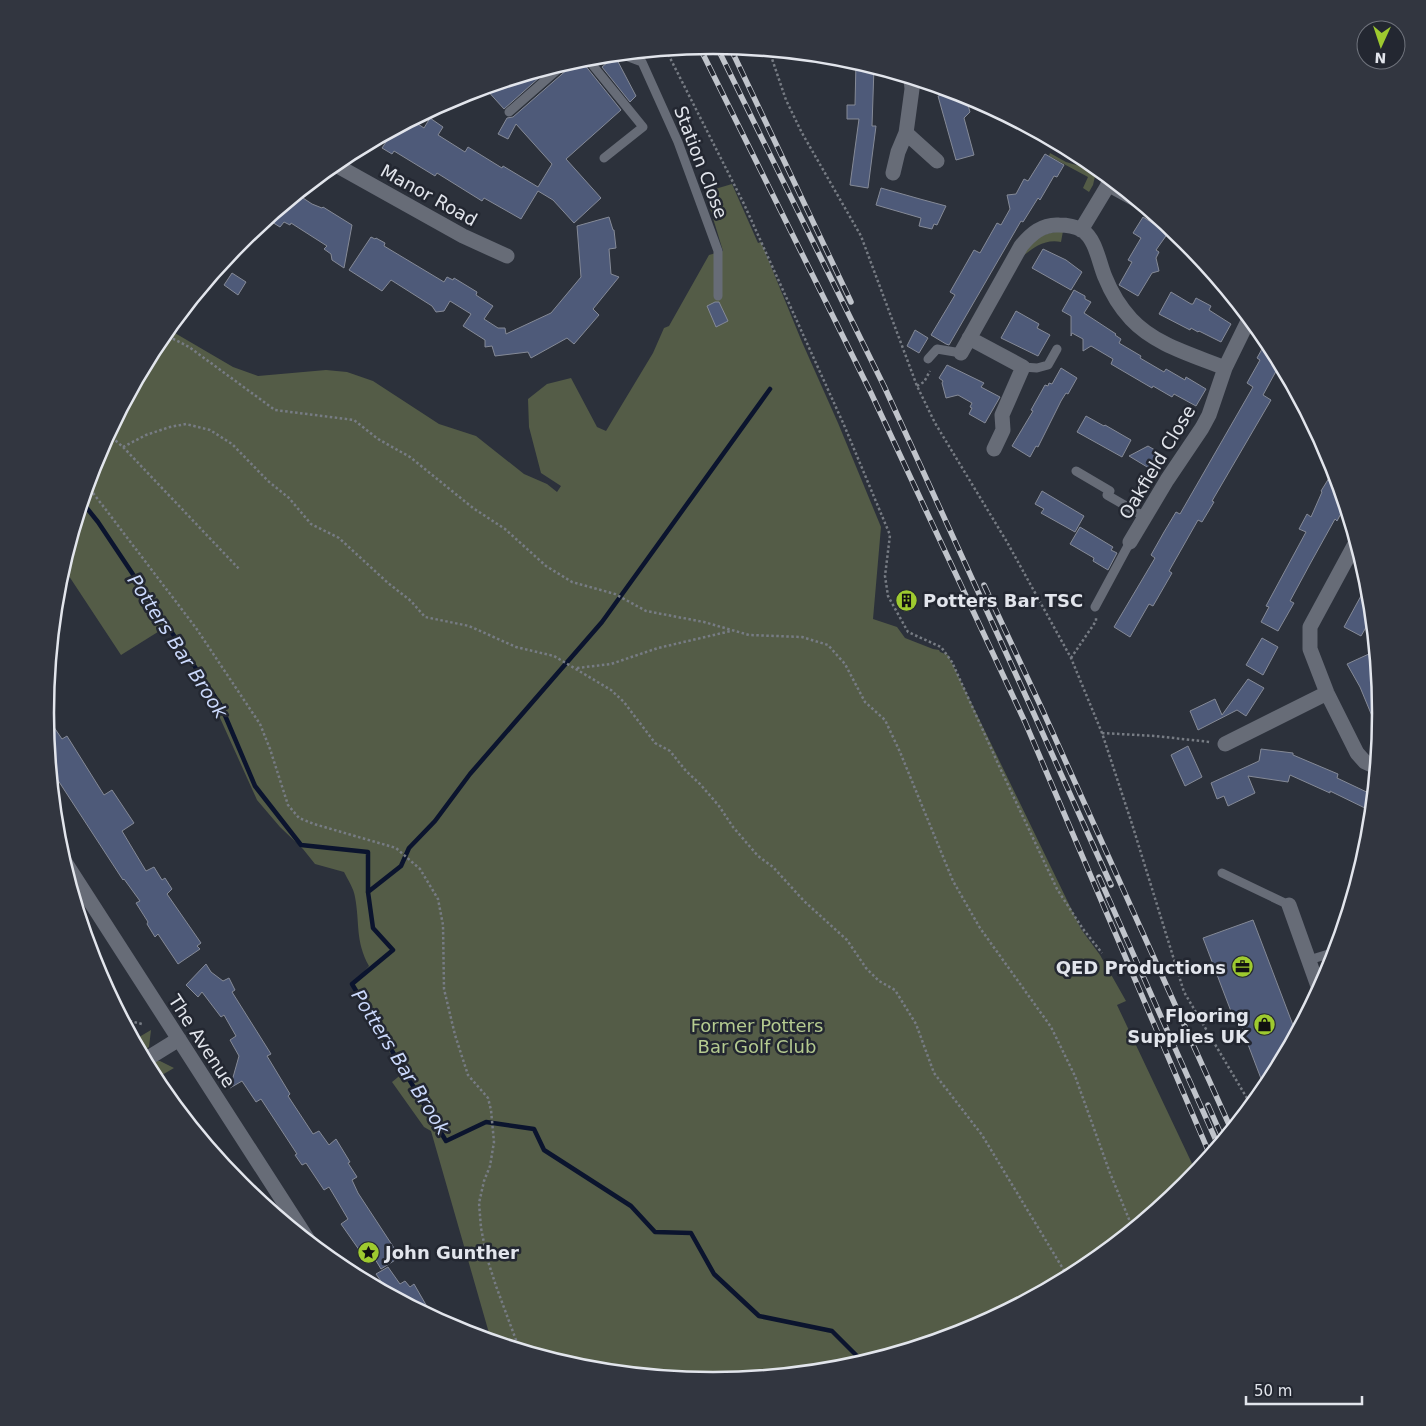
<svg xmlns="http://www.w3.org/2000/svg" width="1426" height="1426" font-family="'DejaVu Sans',sans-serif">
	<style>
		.green { fill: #545c47 }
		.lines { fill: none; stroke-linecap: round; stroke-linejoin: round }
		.stream { stroke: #0b142e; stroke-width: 4.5 }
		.building { fill: #4e5a79; stroke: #858a97 }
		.path { stroke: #777c84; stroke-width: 2.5; stroke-dasharray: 2.5 2.5; stroke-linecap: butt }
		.service { stroke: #676c77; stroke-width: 9 }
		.minor { stroke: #676c77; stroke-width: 15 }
		.rail-casing { stroke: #c0c4cb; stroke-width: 5.5 }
		.rail { stroke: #232731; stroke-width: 4; stroke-dasharray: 11; stroke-linecap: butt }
		.labels { text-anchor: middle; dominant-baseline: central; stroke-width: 5; stroke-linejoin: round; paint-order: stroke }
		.street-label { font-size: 18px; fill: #e2e5ec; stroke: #232731 }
		.poi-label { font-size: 18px; font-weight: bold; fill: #e2e5ec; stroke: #232731; text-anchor: start }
		.park-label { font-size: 18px; fill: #b5cb90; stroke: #232731 }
		.water-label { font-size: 19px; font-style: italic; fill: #cbd9fc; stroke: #232731 }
		.rim { fill: none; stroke: #e2e5ec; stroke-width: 2.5 }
	</style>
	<rect width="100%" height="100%" fill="#2c313b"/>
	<path class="green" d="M1050 153 1066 162 1090 169 1092 164 1097 168 1093 185 1089 192 1083 188 1088 177 1049 156Z
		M732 184 758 243 761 242 802 342 838 423 881 527 873 619 897 627 905 638 933 649 939 650 940 652 948 655 1081 929 1100 955 1126 1001 1117 1005 1196 1172 1185 1186 1084 1269 968 1330 843 1368 713 1381 582 1368 491 1340 431 1131 424 1127 392 1082 408 1069 387 1050 372 1029 370 1019 354 992 355 982 369 966C355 941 360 923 355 897 354 889 348 880 344 872L315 864 303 849 280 827 257 800 220 718 169 625 121 655 63 567 96 457 158 342 168 329 233 367 258 376 326 370 347 372 373 381 439 424 476 436 524 474 547 484 557 492 561 486 541 473 529 427 528 399 547 384 571 378 597 427 606 431 653 353 664 328 669 326 709 255 723 251 705 192Z
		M1063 231 1061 242C1045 239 1034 247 1022 257 1033 238 1042 233 1063 231Z
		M151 1030 149 1047 141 1053 134 1040Z
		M157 1061H160L174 1068 155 1079 148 1065Z"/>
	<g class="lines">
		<path class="stream" d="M82 502 98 522 221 706 255 786 301 845 368 852V892L373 928 393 950 352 984 446 1141 486 1122 534 1129 544 1150 631 1206 655 1232 691 1233 714 1274 759 1316 832 1331 863 1362
			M368 892 401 866 409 848 435 821 470 774 602 622 770 389"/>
	</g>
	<path class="building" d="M615 56 636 96 630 102 602 67Z
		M580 59 621 110 566 159 601 198 574 223 553 200 538 191 521 219 484 198 482 201 437 173 435 176 394 151 392 154 382 148 394 130 412 120 424 128 430 118 443 127 438 135 465 152 468 147 502 168 503 166 538 187 552 164 516 124 508 139 498 134 507 118 513 117 569 68 571 61Z
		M856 62 874 67 872 126H876L868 188 850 185 859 119H847V105H855Z
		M550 68 504 109 485 88Z
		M954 91 965 95 970 112 964 118 974 155 956 160 938 96Z
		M1045 154 1064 165 1057 177 1054 176 1040 200 1038 198 1023 222 1021 221 949 345 946 344 931 335 955 295 950 292 974 250 980 253 997 223 1001 225 1010 209 1007 195 1016 194 1024 179 1028 181Z
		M881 188 920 199 946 206 937 225 934 224 932 229 919 226 921 218 876 205Z
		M297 194 312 204 322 208 323 207 352 225 344 268 332 260 331 254 324 249 327 246 291 223 290 225 284 222 280 227 267 219Z
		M609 217 613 230H614L616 248 609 249 611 274 619 277 593 309 599 315 574 344 567 338 531 358 528 352 495 356 492 346 485 347V340L463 326 471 314 450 301 444 311 436 312 432 306 391 280 382 291 349 270 371 237 375 239 376 238 385 243 384 246 444 282 447 277 453 280 454 278 477 292 476 295 493 306 484 319 498 328H505L506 334 551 313 581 277 577 226Z
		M1143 217 1168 233 1156 250 1159 252 1156 258 1159 271 1152 273 1138 296 1119 285 1132 262 1128 260 1141 238 1133 233Z
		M1043 249 1066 260 1082 272 1071 290 1032 268Z
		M232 273 246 282 238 295 224 285Z
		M1074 290 1085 296V299L1091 302 1084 313 1116 334 1115 335 1121 339 1119 343 1141 356 1140 358 1164 372 1166 369 1185 380 1186 377 1206 389 1196 406 1174 394 1172 397 1153 386 1152 388 1111 364 1113 359 1091 346 1083 351V339L1072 333 1071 336V316L1062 311Z
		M1171 292 1191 304H1193L1196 298 1211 306 1209 310 1231 324 1221 342 1199 331 1198 332 1191 328 1190 330 1159 314Z
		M715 302H719L728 321 716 327 707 306Z
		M1016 311 1039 324 1037 328 1050 335 1038 356 1001 338Z
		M915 330 928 338 919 353 907 346Z
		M1267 340 1280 364 1263 395 1271 400 1212 501 1214 502 1202 522 1198 520 1169 571 1172 573 1153 606 1149 604 1130 637 1114 627 1155 558 1151 555 1164 532 1176 512 1180 514 1245 401 1253 387 1247 383 1260 360 1257 358Z
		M947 365 984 383 981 387 1000 397 985 423 969 414 972 408 970 407 972 403 958 395 946 398 942 383 943 381 939 378Z
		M1061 368 1077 378 1068 394 1066 393 1061 401 1038 447 1036 446 1030 457 1012 446 1033 411 1031 410 1045 385 1048 386 1049 383 1052 384Z
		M1086 416 1104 426 1105 425 1131 440 1122 457 1077 432Z
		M1148 446 1167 457 1157 473 1129 456Z
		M1334 470 1345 506 1337 521 1335 519 1310 564 1290 601 1294 603 1278 631 1261 622 1269 607 1266 606 1306 532 1299 529 1307 514 1311 517 1322 492 1321 491Z
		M1042 491 1084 516 1075 532 1041 513 1044 509 1035 504Z
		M1080 527 1113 547 1111 550 1117 553 1108 570 1093 561 1094 558 1070 544Z
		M1368 583 1372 617 1361 636 1344 627Z
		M1262 638 1278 647 1263 675 1246 665Z
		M1371 653 1376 665V667L1371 670 1378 685 1381 713 1379 733 1360 687 1347 664Z
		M1248 679 1264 688 1246 716 1237 710 1198 730 1190 711 1215 699 1222 715Z
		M45 714 62 739 67 736 104 795 112 790 134 823 122 831 146 871 154 867 162 880 165 878 172 889 167 894 201 943 197 946 200 949 178 964 158 934 155 937 147 924 148 922 136 903 140 901 124 879 123 880 50 768Z
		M1188 746 1202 777 1185 786 1171 755Z
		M1261 749 1293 753V755L1338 774 1337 778 1373 795 1371 811 1330 791V793L1290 775 1288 782 1248 776 1255 793 1228 806 1224 796 1217 799 1211 783 1259 761Z
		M1253 920 1296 1033 1265 1089 1236 1013 1232 1014 1203 938Z
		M206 964 211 972 223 981 229 978 235 990 232 992 271 1054 267 1056 290 1094 288 1096 313 1134 319 1131 329 1145 336 1139 350 1162 348 1163 357 1177 352 1180 358 1193 400 1257 381 1269 369 1249 362 1254 341 1224 348 1219 335 1197 329 1187 324 1190 306 1163 302 1165 295 1155 297 1154 261 1099 256 1102 242 1081 230 1088 239 1056 230 1040 236 1036 224 1015 221 1017 202 992 198 997 186 985Z
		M388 1267 400 1284 405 1281 410 1287 414 1284 433 1317 390 1294 376 1274Z"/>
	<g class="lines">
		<path class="path" d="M666 50 744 204 844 425 890 535 885 576 888 596 908 632 941 647 952 662 1000 768 1057 889 1083 929 1102 953
			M769 50 786 100 802 133 861 236 917 386 935 423 1007 542 1071 658 1102 733 1132 824 1184 992 1251 1105
			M164 334 189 347 275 410 354 420 378 439 410 457 473 508 505 529 546 566 572 582 615 594 646 611 704 622 749 635 802 637 828 645 845 664 865 702 885 720 900 752 953 881 980 928 1051 1027 1075 1076 1110 1173 1133 1229
			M917 386 924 382 930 371
			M108 434 123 447 240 570
			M123 447 146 435 170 427 186 424 210 430 232 444 268 481 289 498 311 524 339 538 388 583 411 601 425 617 469 626 516 647 554 656 611 690 624 702 655 743 670 751 686 771 700 784 719 806 733 827 758 856 773 867 804 901 847 940 866 968 879 981 895 990 916 1024 934 1073 982 1135 1068 1277
			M87 485 196 628 260 724 270 749 288 805 299 818 314 824 396 848 420 869 438 899 443 925 444 989 455 1035 468 1075 488 1098 491 1110 494 1142 490 1166 484 1181 479 1203 481 1228 487 1258 496 1286 516 1340 517 1348
			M1071 658 1096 621V617
			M577 668 611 664 658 648 731 631
			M1102 733 1155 736 1210 742
			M125 1023 130 1021 142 1024"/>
		<path class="service" d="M624 54 626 56 642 62 678 142 718 251V296
			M586 57 643 127 604 158
			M509 112 565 63
			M1107 187 1147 209
			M928 359 937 349 961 353
			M1023 367 1037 368 1048 365 1057 349
			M1076 471 1110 491 1107 495 1145 517
			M1095 607 1130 542
			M1222 873 1289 905
			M1309 960 1335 952"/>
		<path class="minor" d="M911 78 912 89 906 133 937 161
			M334 164 463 236 507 256
			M893 173 898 152 906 133
			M1081 230 1107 187 1110 179
			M969 338 1023 367 1002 415 1003 430 994 449
			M961 353 1021 246C1031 234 1042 224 1059 225 1066 225 1076 227 1082 230 1096 239 1099 263 1105 277 1111 292 1120 307 1131 319 1155 345 1193 355 1225 368
			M1130 542 1167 480 1202 428 1209 415 1225 368 1249 319
			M1356 542 1310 627V649L1327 693 1357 753 1365 762 1376 767
			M1225 744 1327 693
			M63 859 310 1243
			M1289 905 1319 989
			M145 1060 179 1039"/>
		<defs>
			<path id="rail" d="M716 45 884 386 1034 714 1111 885
				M699 46 871 393 1025 722 1210 1155
				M730 47 851 302
				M984 585 1042 709 1231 1129
				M1099 877 1218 1145
				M1208 1105 1223 1139"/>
		</defs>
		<use href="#rail" class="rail-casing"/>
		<use href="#rail" class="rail"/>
	</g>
	<defs>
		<symbol id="building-disc" viewBox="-11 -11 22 22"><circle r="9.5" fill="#9eca2f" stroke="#232731"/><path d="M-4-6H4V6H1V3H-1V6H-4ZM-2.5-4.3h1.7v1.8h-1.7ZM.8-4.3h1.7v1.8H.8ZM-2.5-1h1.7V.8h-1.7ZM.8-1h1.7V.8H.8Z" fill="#111"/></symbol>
		<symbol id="office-disc" viewBox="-11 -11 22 22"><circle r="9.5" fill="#9eca2f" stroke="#232731"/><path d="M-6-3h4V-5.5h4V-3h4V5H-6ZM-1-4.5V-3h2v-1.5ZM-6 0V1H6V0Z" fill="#111"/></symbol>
		<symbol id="shop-disc" viewBox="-11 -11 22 22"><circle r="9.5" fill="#9eca2f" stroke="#232731"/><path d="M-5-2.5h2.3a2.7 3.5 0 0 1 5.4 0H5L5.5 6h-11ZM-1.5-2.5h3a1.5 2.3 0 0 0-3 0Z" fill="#111"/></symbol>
		<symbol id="sight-disc" viewBox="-11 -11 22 22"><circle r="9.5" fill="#9eca2f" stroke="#232731"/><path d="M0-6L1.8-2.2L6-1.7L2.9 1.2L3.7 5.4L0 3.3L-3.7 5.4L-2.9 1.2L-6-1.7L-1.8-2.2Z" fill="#111"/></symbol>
	</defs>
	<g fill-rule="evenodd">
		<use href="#building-disc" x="894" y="588" width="25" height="25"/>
		<use href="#office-disc" x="1230" y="954" width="25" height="25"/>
		<use href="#shop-disc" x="1252" y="1012" width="25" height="25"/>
		<use href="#sight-disc" x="356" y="1240" width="25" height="25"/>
	</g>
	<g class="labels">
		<g class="street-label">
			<text transform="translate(701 162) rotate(69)">Station Close</text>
			<text transform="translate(429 195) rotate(29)">Manor Road</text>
			<text transform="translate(1157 462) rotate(-59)">Oakfield Close</text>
			<text transform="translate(202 1041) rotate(57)">The Avenue</text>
		</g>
		<g class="poi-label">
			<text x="923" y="600">Potters Bar TSC</text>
			<text x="1226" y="967" text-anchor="end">QED Productions</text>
			<text x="1249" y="1015" text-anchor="end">Flooring<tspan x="1249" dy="21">Supplies UK</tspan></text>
			<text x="385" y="1252">John Gunther</text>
		</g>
		<g class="park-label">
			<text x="757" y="1025">Former Potters<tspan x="757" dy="21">Bar Golf Club</tspan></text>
		</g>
		<g class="water-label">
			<text transform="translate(178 646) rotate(57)">Potters Bar Brook</text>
			<text transform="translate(401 1062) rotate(58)">Potters Bar Brook</text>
		</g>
	</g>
	<path d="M0 0H1426V1426H0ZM54 713a659 659 0 1 1 1318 0a659 659 0 1 1-1318 0Z" fill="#323640" fill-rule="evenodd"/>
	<path class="rim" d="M54 713a659 659 0 1 1 1318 0a659 659 0 1 1-1318 0Z"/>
	<g transform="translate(1381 45) rotate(183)"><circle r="24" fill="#232731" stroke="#6f737c"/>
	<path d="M0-4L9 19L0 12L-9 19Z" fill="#9eca2f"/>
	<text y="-8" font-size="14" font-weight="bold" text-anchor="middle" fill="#e2e5ec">N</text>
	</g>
	<path d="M1246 1396v8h116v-8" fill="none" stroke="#e2e5ec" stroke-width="2.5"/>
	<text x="1254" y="1396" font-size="15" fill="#e2e5ec" stroke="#232731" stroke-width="4" paint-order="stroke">50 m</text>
</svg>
